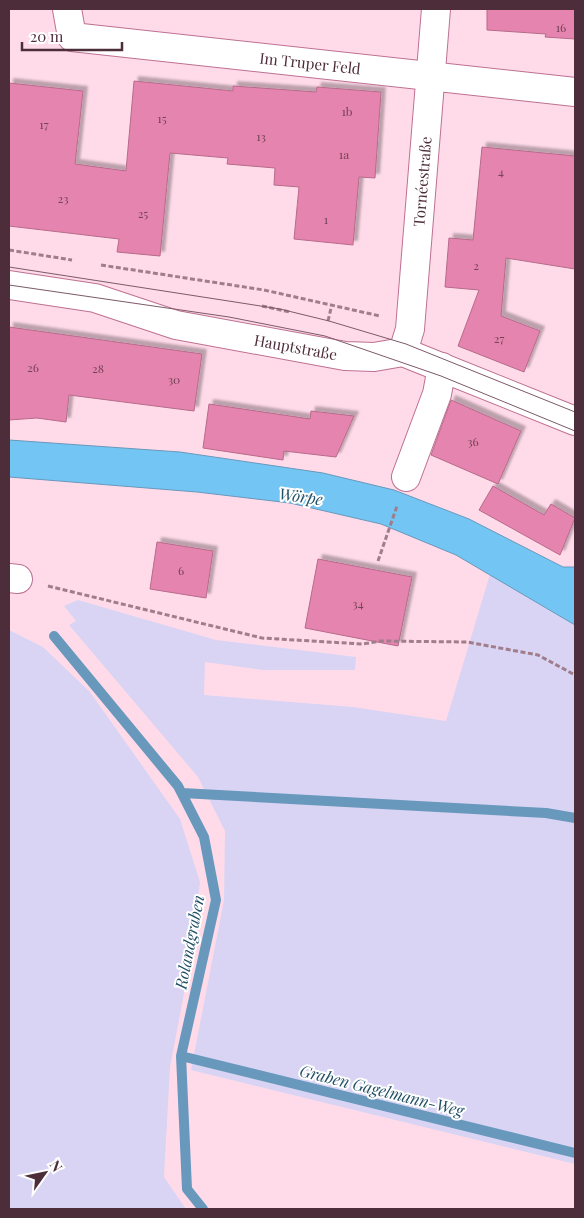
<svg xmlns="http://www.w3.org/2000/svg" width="584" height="1218" font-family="'Playfair Display',serif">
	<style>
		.green { fill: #d9d4f4 }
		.water { fill: #73c6f3; stroke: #6898bc }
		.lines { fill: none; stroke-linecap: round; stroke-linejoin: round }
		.stream { stroke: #6898bc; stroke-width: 10 }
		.building { fill: #e584ae; stroke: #b76a8b; filter: url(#shadow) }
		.minor-casing { stroke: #be7092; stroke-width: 30 }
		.path { stroke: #a07d8b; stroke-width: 3; stroke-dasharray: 5 2.5; stroke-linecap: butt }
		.minor { stroke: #fff; stroke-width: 28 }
		.tram { stroke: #7c5a68; stroke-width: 1 }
		.labels { text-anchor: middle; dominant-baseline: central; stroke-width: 4; stroke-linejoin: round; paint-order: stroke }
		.number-label { font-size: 12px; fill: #744358 }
		.street-label { font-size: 15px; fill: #4e2d3b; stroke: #fff }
		.water-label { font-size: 16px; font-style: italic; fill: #204f66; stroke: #fff }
	</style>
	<defs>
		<filter id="shadow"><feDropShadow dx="4.5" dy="-4.5" stdDeviation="1" flood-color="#0004"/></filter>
	</defs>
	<rect width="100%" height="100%" fill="#ffdbe9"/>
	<path class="green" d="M490 574 575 625V1164L191 1070 224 900 225 831 198 777 69 625 76 621 64 606 78 600 216 640 356 657 355 670H264L205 662 204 695 353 707 446 721Z
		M9 630 43 647 90 692 180 819 200 882 193 946 170 1067 164 1177 186 1209H9Z"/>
	<path class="water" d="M9 440 180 452 323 473 394 490 469 519 563 567H575V625L456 555 381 524 290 503 197 492 9 477Z"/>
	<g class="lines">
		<path class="stream" d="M54 636 178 786 204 837 216 900 181 1056 187 1189 203 1209
			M182 793 546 813 575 818
			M181 1056 575 1153"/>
	</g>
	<path class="building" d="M487 9H575V39L545 37 546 34 487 30Z
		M134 81 233 91V86L316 92 317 87 381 92 375 178 359 177 353 245 294 239 299 187 274 185 275 168 227 164 228 158 170 153 160 256 117 252 119 239 9 226V83L83 91 75 164 126 171Z
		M482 147 575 156V269L506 258 501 316 540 331 524 372 458 346 479 290 445 287 449 238 473 240Z
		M9 327 202 354 194 411 69 395 66 422 37 418 9 420Z
		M451 400 521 431 498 484 431 455Z
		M209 404 310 419 311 411 354 416 336 457 284 451 283 460 203 448Z
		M493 486 544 515 551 504 575 518 560 555 479 510Z
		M157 542 213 551 206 598 150 589Z
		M318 559 412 577 398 646 305 628Z"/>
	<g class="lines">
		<defs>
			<g id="minor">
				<path id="s1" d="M67 9 72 37 575 92"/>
				<path id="s2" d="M9 285 95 298 176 325 345 356 374 357 403 352 575 421"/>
				<path id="s3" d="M403 352 410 329 436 9"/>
				<path d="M406 477 437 394 442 367"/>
				<path d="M9 578 18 579"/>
			</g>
		</defs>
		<use href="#minor" class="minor-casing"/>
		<path class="path" d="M9 250 72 260
			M101 265 264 290 380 316
			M262 306 290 312
			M328 321 332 304
			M378 561 397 506
			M48 586 262 638 362 644 381 641 467 642 538 655 575 675"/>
		<use href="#minor" class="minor"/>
		<path class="tram" d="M9 267 280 309 329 321 406 344 575 412
			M9 285 229 317 325 336 441 376 575 431"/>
	</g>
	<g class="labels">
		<g class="number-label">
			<text x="561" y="27">16</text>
			<text x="347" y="111">1b</text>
			<text x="162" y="118">15</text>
			<text x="44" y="124">17</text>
			<text x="261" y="136">13</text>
			<text x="344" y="154">1a</text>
			<text x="501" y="171">4</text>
			<text x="63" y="198">23</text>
			<text x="143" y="213">25</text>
			<text x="326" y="219">1</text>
			<text x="476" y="265">2</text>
			<text x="499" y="338">27</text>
			<text x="33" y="367">26</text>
			<text x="98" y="368">28</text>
			<text x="174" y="379">30</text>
			<text x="473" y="441">36</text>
			<text x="181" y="570">6</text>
			<text x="358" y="603">34</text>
		</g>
		<g class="street-label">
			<text stroke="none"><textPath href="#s1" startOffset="268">Im Truper Feld</textPath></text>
			<text stroke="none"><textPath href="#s3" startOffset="172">Tornéestraße</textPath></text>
			<text stroke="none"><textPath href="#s2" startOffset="294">Hauptstraße</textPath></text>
		</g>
		<g class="water-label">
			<text transform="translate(301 496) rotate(8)">Wörpe</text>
			<text transform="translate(189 942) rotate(-79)">Rolandgraben</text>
			<text transform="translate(382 1090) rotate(14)">Graben Gagelmann-Weg</text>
		</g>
	</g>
	<rect width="584" height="1218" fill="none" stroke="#4e2d3b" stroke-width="20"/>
	<g transform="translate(45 1173) rotate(57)" stroke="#ffffff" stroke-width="4" paint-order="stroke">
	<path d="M0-4L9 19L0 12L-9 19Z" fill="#4e2d3b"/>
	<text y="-8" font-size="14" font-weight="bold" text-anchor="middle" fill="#4e2d3b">N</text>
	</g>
	<path d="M22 42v8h100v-8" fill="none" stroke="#4e2d3b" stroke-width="2.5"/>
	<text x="30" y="42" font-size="15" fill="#4e2d3b" stroke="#ffffff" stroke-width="4" paint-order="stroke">20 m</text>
</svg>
